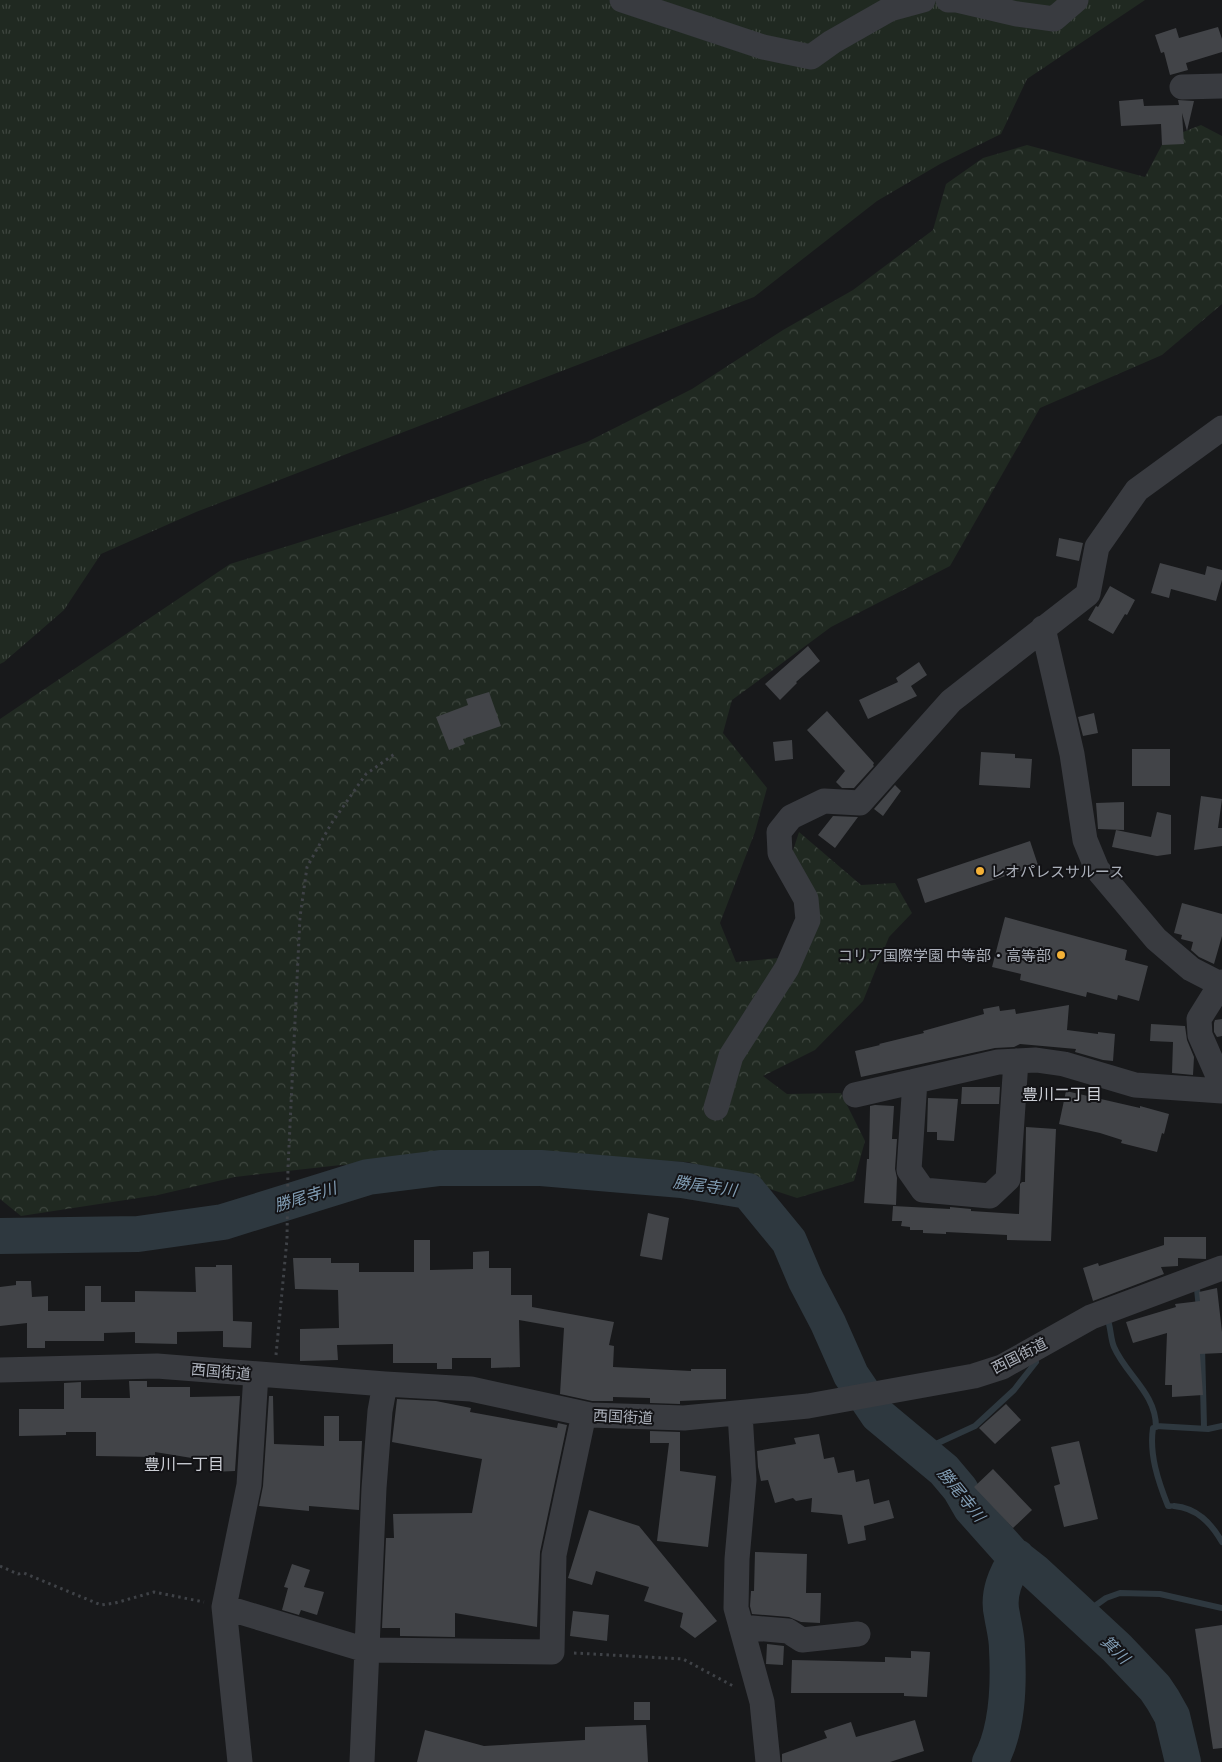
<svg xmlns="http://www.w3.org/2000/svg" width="1222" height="1762" font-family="Barlow,'Noto Sans JP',sans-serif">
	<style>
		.grass { fill: url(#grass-tufts) }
		.forest { fill: url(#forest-crowns) }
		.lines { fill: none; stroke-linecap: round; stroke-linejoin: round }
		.stream { stroke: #2e383f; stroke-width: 6 }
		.river { stroke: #2e383f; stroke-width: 36 }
		.building { fill: #424448 }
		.path { stroke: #3f4247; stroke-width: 3; stroke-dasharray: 2.5 4; stroke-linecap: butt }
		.minor { stroke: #393b40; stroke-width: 25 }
		.poi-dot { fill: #f4b137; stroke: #131316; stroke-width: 2 }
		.labels { text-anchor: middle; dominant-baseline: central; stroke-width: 4; stroke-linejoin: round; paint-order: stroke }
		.poi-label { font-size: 15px; fill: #abb0ba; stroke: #131316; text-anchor: start }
		.street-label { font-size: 15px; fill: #abb0ba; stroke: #131316 }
		.neighbourhood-label { font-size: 16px; fill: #cccfd6; stroke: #131316 }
		.water-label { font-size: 16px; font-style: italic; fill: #829eb5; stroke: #131316 }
	</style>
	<defs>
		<pattern id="grass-tufts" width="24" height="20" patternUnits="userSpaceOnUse" patternTransform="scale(1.25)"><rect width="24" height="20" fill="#202921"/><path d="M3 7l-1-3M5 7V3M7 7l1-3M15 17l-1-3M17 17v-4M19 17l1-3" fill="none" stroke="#3e463f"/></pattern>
		<pattern id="forest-crowns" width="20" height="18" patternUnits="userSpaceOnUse" patternTransform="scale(1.25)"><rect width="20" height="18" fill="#202921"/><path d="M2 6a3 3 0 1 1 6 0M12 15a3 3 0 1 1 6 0" fill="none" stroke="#3e463f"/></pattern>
	</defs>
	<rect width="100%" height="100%" fill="#18191b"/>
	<path class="grass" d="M0 0H1145L1027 79 1001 134 940 164 877 201 754 297 196 512 101 554 64 610 4 662 0 664Z"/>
	<path class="forest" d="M1201 125 1222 136V304L1162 355 1040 408 950 566 831 627 732 700 723 733 767 788 755 832 720 923 736 962 800 956 814 926 785 875 799 832 861 885 895 883 912 913 889 937 863 1001 815 1050 763 1076 787 1094 841 1093 865 1141 854 1181 797 1198 688 1162 518 1156 341 1165 235 1177 158 1195 21 1216 0 1199V719L230 564 394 513 587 442 692 389 783 330 853 290 933 230 946 184 983 158 1027 145 1145 177 1165 139Z"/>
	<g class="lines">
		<path class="stream" d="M1197 1289 1199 1309
			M1109 1324C1111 1332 1111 1340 1114 1347 1126 1375 1156 1393 1156 1427
			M1202 1346 1204 1427
			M1156 1426 1208 1429 1222 1426
			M1153 1428C1149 1454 1158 1481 1168 1506H1170
			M919 1449 938 1443 975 1426 1014 1390 1036 1362
			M1174 1506C1197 1508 1211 1523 1222 1542
			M1081 1616 1106 1598 1120 1593 1160 1594 1222 1608"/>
		<path class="river" d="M0 1236 138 1234 223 1222 368 1177 440 1168H541L682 1180 748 1191 789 1241 806 1281 828 1323 851 1375 878 1415 944 1470 960 1489 971 1508 1012 1554 1035 1572 1117 1648 1155 1688 1163 1700 1172 1716 1183 1762
			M990 1762C1008 1729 1009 1686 1007 1649 1007 1637 1004 1627 1002 1615 997 1594 1006 1575 1017 1557"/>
	</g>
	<path class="building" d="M1218 27 1222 39V52L1186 63 1188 70 1170 75 1164 52 1161 53 1155 35 1176 28 1179 38Z
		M1143 99 1144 106 1179 105 1178 100 1194 101 1187 131 1182 113 1184 144 1162 145 1161 124 1121 126 1119 101Z
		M1059 538 1083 543 1079 561 1056 556Z
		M1160 563 1205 575 1207 566 1222 570V580L1216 601 1171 589 1169 598 1151 593Z
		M1110 586 1135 600 1127 615 1125 614 1113 634 1088 620 1096 606 1098 607Z
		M808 646 820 661 796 682 797 683 780 700 765 684Z
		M919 662 927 675 911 686 917 696 868 719 859 700 898 682 896 678Z
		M489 692 501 726 463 739 465 744 449 750 436 717 468 705 466 699Z
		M827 711 874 763 873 765 874 766 854 788H842L836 782 845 771 807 730Z
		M1094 713 1098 733 1083 736 1078 717Z
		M792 740 793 759 775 761 773 742Z
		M1132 749H1170V786H1132Z
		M981 752 1015 754V758L1032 759 1030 788 979 785Z
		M895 785 901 791 883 816 874 809Z
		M1201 796 1222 799 1218 828H1222V846L1194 850Z
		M1124 802V830L1098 829 1096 803Z
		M1157 812 1171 815V854L1157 856 1112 847 1116 830 1151 837Z
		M833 816 858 817 835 848 818 835Z
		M1030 841 1038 865 925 903 917 879Z
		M1182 903 1222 914V936L1214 964 1199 957 1191 950 1193 942 1181 939 1182 935 1174 933Z
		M1005 917 1127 950 1125 960 1148 966 1139 1001 1118 995 1117 1000 1087 992 1086 997 1020 980 1021 974 992 967Z
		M1069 1005 1067 1030 1098 1034V1032L1115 1034 1113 1061 1103 1060 1075 1052 1076 1049 1020 1044 1014 1047 995 1048 861 1077 855 1051 880 1045 879 1044 924 1033 923 1031 984 1014 983 1009 999 1006 1000 1011 1015 1009 1016 1014Z
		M1222 1019V1036L1217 1037 1214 1032V1023L1215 1020Z
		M1151 1024 1185 1026 1187 1040 1194 1057 1193 1075 1172 1073 1173 1042 1150 1041Z
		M962 1087H1000L999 1104H961Z
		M1066 1091 1140 1108V1106L1169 1114 1164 1134 1162 1133 1157 1152 1121 1143 1122 1140 1100 1133 1059 1124Z
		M928 1098 958 1099 954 1141 937 1140V1132H927Z
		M875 1105 894 1106 892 1139H897L895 1169 897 1178 896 1205 864 1203 867 1159H869L870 1106Z
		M1026 1127 1056 1129 1051 1241 1007 1240V1235L946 1232V1234L923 1233V1230H910V1227L901 1226 902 1221H892L893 1206 950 1209V1207L971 1209V1211L1019 1214 1020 1184 1022 1182H1025Z
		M648 1213 669 1218 662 1260 640 1256Z
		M1164 1237H1206V1259L1178 1258V1266L1161 1267 1164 1274 1093 1301 1083 1268 1098 1263 1099 1266 1164 1245Z
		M414 1240H430V1270L473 1269V1252L489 1251V1268H511V1295H532V1307L614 1322 609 1345 614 1346 613 1367 691 1371V1369H726V1399L680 1401V1404L650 1403V1398L613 1397V1401H592L560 1394 564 1328 519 1320 520 1367 491 1368V1358H452V1369H437V1363H393V1344L337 1345 338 1360 300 1361V1329L339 1328 338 1290 295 1289 293 1258H331V1263H359V1272H414Z
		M216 1265H232L233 1321 252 1322 251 1348 223 1347V1331L177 1332V1344L135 1343V1332L104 1333V1341H45V1348H27V1323L0 1326V1287L16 1285V1281H31L32 1297 48 1296V1311H85V1286H101V1302H135V1291L196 1292 195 1267H216Z
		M1217 1288 1222 1332V1353L1200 1354 1203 1395 1172 1397V1385H1165L1167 1333 1133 1343 1126 1322 1176 1307 1175 1304 1200 1301 1199 1292Z
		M129 1381H147V1387H190V1397L240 1396 235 1471 211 1472 210 1461 155 1452V1457L96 1456V1432H66V1435L19 1436V1409H64V1383L81 1382V1398H130Z
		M269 1396H273L274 1444 324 1446V1416H339V1441H362L359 1510 309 1506V1511L259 1506 263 1486Z
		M397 1399 436 1401 471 1408 470 1412 557 1428 558 1423 567 1425 540 1552 537 1627 455 1613V1637L400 1636V1628H382L386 1538H394L393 1514 472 1513 482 1459 392 1442Z
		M1006 1404 1021 1420 995 1444 979 1428Z
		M650 1431 680 1432V1471L716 1476 708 1547 657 1541 669 1443H650Z
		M819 1434 824 1459 834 1457 838 1473 854 1470 856 1482 869 1479 874 1504 889 1500 894 1518 864 1526 866 1540 848 1544 842 1515 811 1512 812 1498 796 1501 793 1498 775 1503 768 1480 761 1481 758 1467 757 1451 796 1444 794 1438Z
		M1079 1441 1098 1519 1064 1527 1054 1486 1060 1484 1051 1447Z
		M993 1469 1032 1510 1013 1528 974 1487Z
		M589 1510 639 1526 717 1621 695 1638 680 1627 683 1613 644 1601 649 1587 596 1571 592 1585 568 1578Z
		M755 1552 807 1554 806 1593H821L820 1623 801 1622 789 1617 752 1614 750 1606 751 1591H754Z
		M292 1564 310 1570 304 1587 324 1592 317 1615 301 1610 299 1615 282 1610 288 1588 284 1587Z
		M573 1611 609 1615 607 1641 570 1636Z
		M1222 1625V1748L1213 1749 1195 1629Z
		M767 1644 784 1646 783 1665 766 1664Z
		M911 1651 930 1652 927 1697 904 1696V1693H791L792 1660 885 1662V1657L911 1658Z
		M634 1702H650V1720H634Z
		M915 1720 924 1751 890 1762H782V1754L827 1738 824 1731 851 1722 856 1737Z
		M646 1725 648 1762H417L425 1730 484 1746 585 1740V1727Z"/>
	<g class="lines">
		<path class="path" d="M276 1355 287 1239 288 1167 300 917 307 867 331 824 366 774 396 753
			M0 1566 18 1574 24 1573 101 1605 115 1603 154 1592 204 1602
			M574 1653 683 1659 735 1687"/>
		<path class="minor" d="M622 0 763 47 811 57 832 42 890 9 923 0
			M948 0H957L1017 14 1054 19 1076 0
			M1182 87 1222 86
			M1043 628 1072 754 1085 840 1097 869 1156 939 1191 969 1222 985
			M1222 982 1199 1019 1200 1035 1222 1085
			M915 1081 909 1170 923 1190 990 1196 1008 1179 1016 1061
			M855 1095 998 1062 1036 1060 1064 1064 1135 1085 1222 1091
			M716 1108 731 1056 787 968 808 920 806 899 780 853 779 832 791 817 824 801 860 803 951 701 1088 594 1097 547 1137 490 1222 428
			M0 1370 157 1366 385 1384 471 1389 590 1415 684 1418 808 1406 974 1376 1002 1367 1091 1317 1222 1268
			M740 1413 744 1480 737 1559 736 1608 762 1702 768 1762
			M224 1607 366 1650 552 1652 554 1555 584 1414
			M741 1627 788 1631 802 1640 858 1634
			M240 1762 224 1607 249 1485 256 1374
			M362 1762 374 1488 380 1411 385 1384"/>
	</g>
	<g class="poi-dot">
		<circle cx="980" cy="871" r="5"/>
		<circle cx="1061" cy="955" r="5"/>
	</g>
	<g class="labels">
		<g class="poi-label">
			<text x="990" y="871">レオパレスサルース</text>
			<text x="1051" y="955" text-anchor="end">コリア国際学園 中等部・高等部</text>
		</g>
		<g class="street-label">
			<text transform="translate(1019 1355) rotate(-27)">西国街道</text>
			<text transform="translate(221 1371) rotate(5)">西国街道</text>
			<text transform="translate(623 1416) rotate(3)">西国街道</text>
		</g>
		<g class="neighbourhood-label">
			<text x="1062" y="1093">豊川二丁目</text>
			<text x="184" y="1463">豊川一丁目</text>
		</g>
		<g class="water-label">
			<text transform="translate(705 1185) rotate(8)">勝尾寺川</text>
			<text transform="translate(305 1196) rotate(-17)">勝尾寺川</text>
			<text transform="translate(962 1494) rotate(51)">勝尾寺川</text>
			<text transform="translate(1116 1649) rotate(44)">箕川</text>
		</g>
	</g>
</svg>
